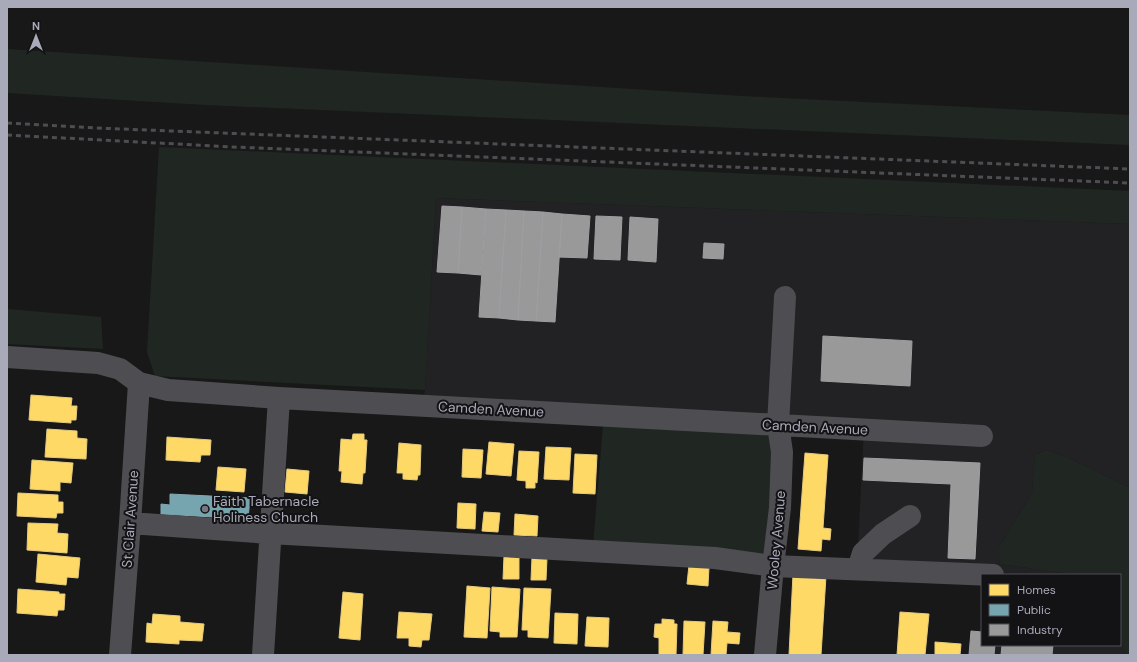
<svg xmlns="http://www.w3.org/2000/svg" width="1137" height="662" font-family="'DM Sans',sans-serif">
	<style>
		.built { fill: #222224 }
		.green { fill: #202722 }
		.homes { fill: #ffd966; stroke: #e5cb7f }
		.public { fill: #76a5af; stroke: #85a6b2 }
		.industry { fill: #999; stroke: #9e9ea3 }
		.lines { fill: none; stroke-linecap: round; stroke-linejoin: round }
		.minor { stroke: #4e4e52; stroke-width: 22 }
		.rail { stroke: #4d4d52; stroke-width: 3; stroke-dasharray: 5 4; stroke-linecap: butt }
		.poi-dot { fill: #767781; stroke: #131214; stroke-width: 1.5 }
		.labels { text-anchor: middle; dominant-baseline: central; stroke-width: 4; stroke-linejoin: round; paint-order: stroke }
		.street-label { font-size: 14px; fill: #a9aab9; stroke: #131214 }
		.poi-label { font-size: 14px; fill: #a9aab9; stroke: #131214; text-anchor: start }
	</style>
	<rect width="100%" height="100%" fill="#181818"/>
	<path class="built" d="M436 198 1130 224V488L1067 457 1047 450 1035 455 1032 493 998 549 1000 564 1076 575H982L857 568 864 426 423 403 425 390Z
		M1120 636 1124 648 1125 655H994V645H1120Z"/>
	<path class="green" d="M7 49 742 96 1130 115V145L205 105 7 93Z
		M159 147 1130 191V224L436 198 425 390 155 376 147 352Z
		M7 309 101 317 103 349 7 344Z
		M603 425 775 435 769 548 760 557 593 546Z
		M1047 450 1067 457 1130 488V655H1125L1124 648 1120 636V575H1076L1000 564 998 549 1032 493 1035 455Z"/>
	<path class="homes" d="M31 395 72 398 71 406H77L76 420H71V423L29 420Z
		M47 429 77 431V438L87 439 86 459 45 457Z
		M353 434H364V440H367L365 473H363L362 484 341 482 342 471H339L341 439 352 440Z
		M167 437 211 440 210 455H201L200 462 166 460Z
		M489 442 514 444 511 476 486 474Z
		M399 443 421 445 420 475H418L417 480 403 479V473H397Z
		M546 447 571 448 569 480 544 479Z
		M463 449 483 450 481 478 462 477Z
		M519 451 539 452 537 483 535 482V488H526V481L517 480Z
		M805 453 828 455 823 528 831 529 830 540 822 539 821 551 798 549Z
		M575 454 597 455 595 494 573 493Z
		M32 460 73 463 71 483 60 482V491L30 489Z
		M218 467 246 469 244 492 216 490Z
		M287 469 309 471 307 494 285 492Z
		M18 493 58 495V502H63V513H57L56 518 17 516Z
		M458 503 476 504 475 529 457 528Z
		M484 512 500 513 498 532 482 531Z
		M515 514 538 516 537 536 514 535Z
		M28 523 58 524 57 533 68 534 67 553 27 550Z
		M38 554 80 558 78 578 67 577 66 585 36 582Z
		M504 556 519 557V579H503Z
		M532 557 547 558 546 580H531Z
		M689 565 709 567 708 586 687 584Z
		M793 574 826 576 821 655H789Z
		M467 586 490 588 487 638 464 637Z
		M492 587 520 589 517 637H500V632L490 631Z
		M524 588 551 589 548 638 528 637V630H522Z
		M18 589 59 592V594H65L64 610H58L57 616 17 613Z
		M343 592 363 594 360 640 339 638Z
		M399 612 432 614 429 640H422L421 647 409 646V638H397Z
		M900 612 929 614 925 655H897Z
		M555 613 578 614 577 644 554 643Z
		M153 614 180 616V622L204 624 202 641 179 640V644L146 642 147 623 152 624Z
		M587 617 609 618 608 647 585 646Z
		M662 619 674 620V624H677L676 655H659V638L654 637 655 624H662Z
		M684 621 705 622 703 655H683Z
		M713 621 728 622 727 632 740 633 739 644 727 643 726 655H711Z
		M935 642 961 644 960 655H935Z"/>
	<path class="public" d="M170 494 250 498 248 519 161 514V504L170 505Z"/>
	<path class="industry" d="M442 206 462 207 458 273 437 272Z
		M462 207 486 209 481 275 458 273Z
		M486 209 506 210 499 318 479 317Z
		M506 210 524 211 518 320 499 318Z
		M524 211 543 212 536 321 518 320Z
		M543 212 562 214 555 322 536 321Z
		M562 214 590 216 587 258 559 257Z
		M596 216 622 217 620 260 594 259Z
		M630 217 658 219 656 262 628 260Z
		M704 243 724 244 723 259 703 258Z
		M823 336 912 341 910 386 821 381Z
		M864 458 980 463 975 559 948 558 951 484 863 480Z
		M971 631 982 632V645H995L994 655H969Z
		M1002 645H1053L1052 655H1001Z"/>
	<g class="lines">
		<path class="minor" d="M7 357 98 363 120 369 139 383 168 390 279 398 982 436
			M130 523 270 533 715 558 773 566 993 575
			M858 569 863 553 883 534 910 516
			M120 655 130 523 139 383
			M263 655 279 398
			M765 655 773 566 780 508 782 452 778 425 785 297"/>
		<path class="rail" d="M7 123 96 128 1130 169
			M7 135 233 147 1130 183"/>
	</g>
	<circle class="poi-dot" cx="205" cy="509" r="4"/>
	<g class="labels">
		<g class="street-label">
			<text transform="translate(491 409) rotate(3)">Camden Avenue</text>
			<text transform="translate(815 427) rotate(3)">Camden Avenue</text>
			<text transform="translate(130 519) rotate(-86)">St Clair Avenue</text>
			<text transform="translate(776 540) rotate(-85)">Wooley Avenue</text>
		</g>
		<g class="poi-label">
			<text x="213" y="501">Faith Tabernacle<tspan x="213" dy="16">Holiness Church</tspan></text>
		</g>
	</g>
	<rect width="1137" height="662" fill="none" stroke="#a9aab9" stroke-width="16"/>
	<rect x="981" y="574" width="140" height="72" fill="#131214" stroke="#4f4f56"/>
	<rect x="989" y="584" width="20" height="12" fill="#ffd966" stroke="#4f4f56"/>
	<text x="1017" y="594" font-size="12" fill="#a9aab9">Homes</text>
	<rect x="989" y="604" width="20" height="12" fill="#76a5af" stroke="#4f4f56"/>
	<text x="1017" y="614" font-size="12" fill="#a9aab9">Public</text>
	<rect x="989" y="624" width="20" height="12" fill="#999999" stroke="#4f4f56"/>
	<text x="1017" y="634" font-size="12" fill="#a9aab9">Industry</text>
	<g transform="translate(36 36)" stroke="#131214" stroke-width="3" paint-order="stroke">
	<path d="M0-3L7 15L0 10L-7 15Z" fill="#a9aab9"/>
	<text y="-6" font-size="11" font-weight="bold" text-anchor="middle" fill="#a9aab9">N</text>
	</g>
</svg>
